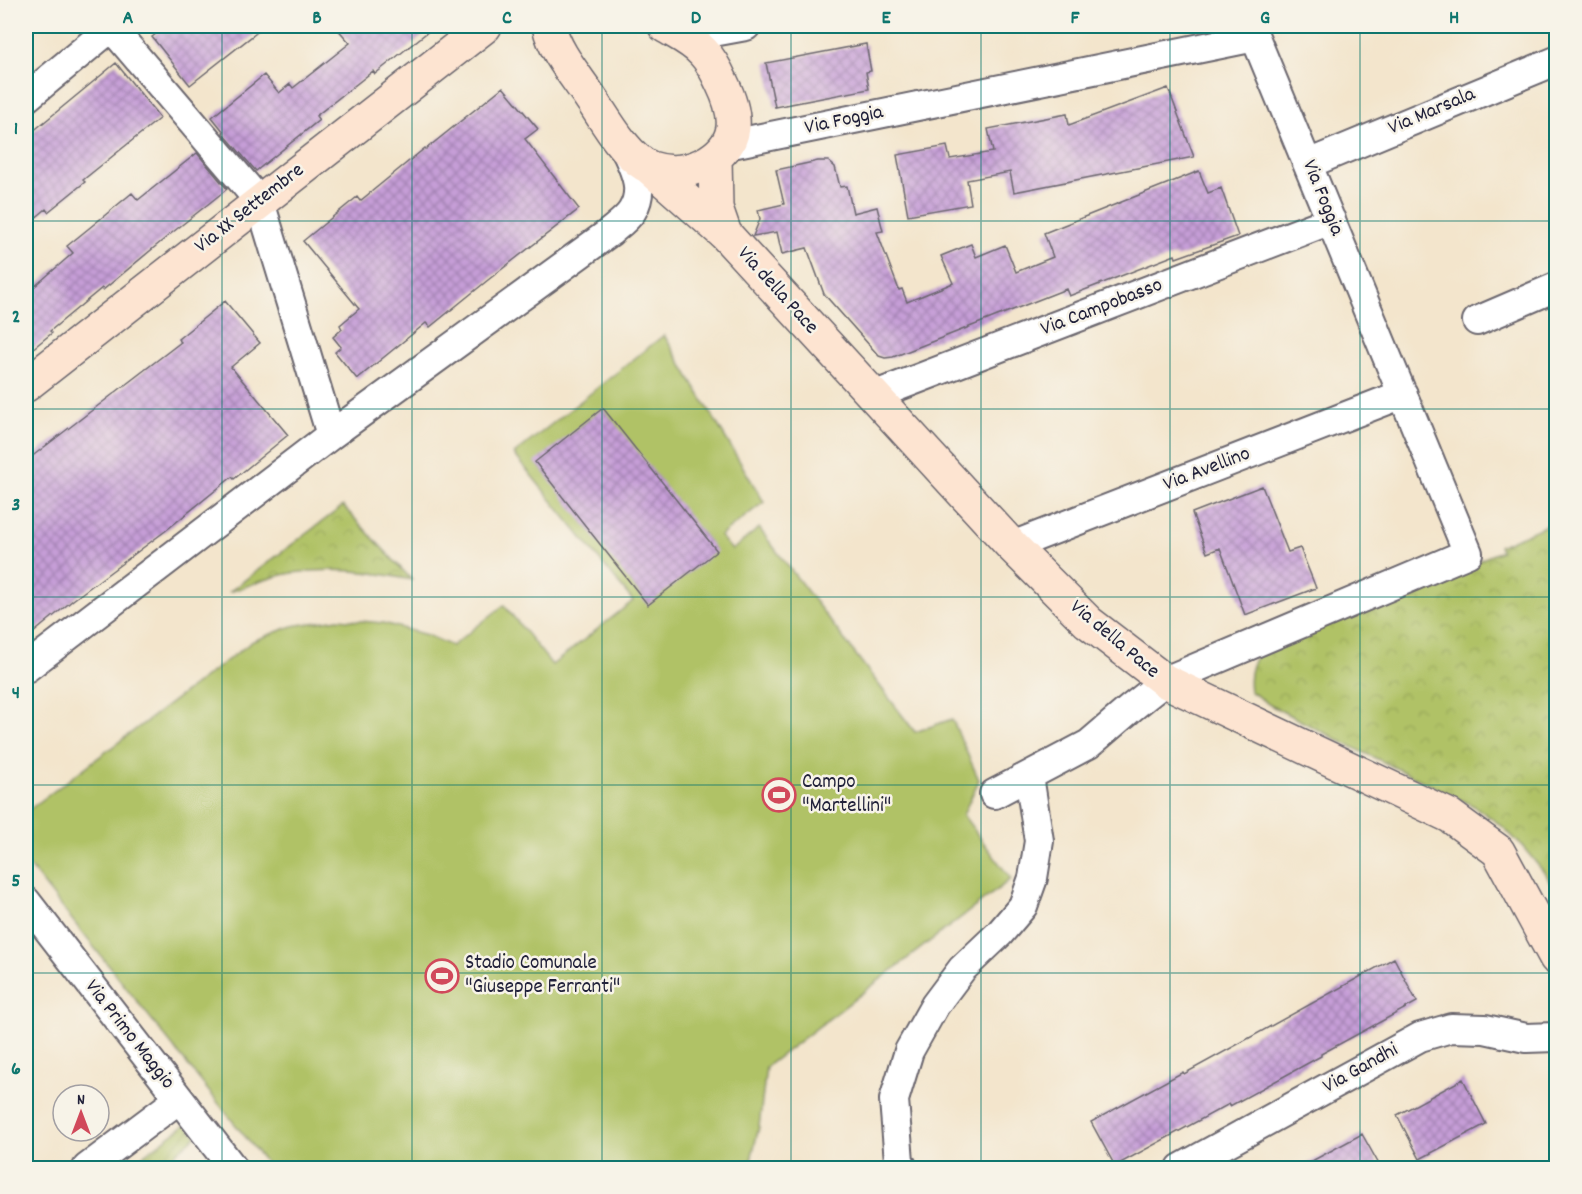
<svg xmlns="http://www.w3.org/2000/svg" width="1582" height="1194" font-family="Dekko,sans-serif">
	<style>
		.park { fill: url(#park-crowns); stroke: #697250; stroke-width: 1.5 }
		.garden { fill: url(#garden-furrows); stroke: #697250; stroke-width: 1.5 }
		.pitch { fill: #b0c266; stroke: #697250; stroke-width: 1.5 }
		.building { fill: url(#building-cross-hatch) }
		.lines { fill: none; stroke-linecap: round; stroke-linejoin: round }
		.street-casing { stroke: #6b666e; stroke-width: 32 }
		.secondary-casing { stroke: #6b666e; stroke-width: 36 }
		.street { stroke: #fff; stroke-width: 28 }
		.secondary { stroke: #fde4d1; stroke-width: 33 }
		.grid { fill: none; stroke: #0f766e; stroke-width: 1.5; stroke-opacity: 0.55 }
		.labels { text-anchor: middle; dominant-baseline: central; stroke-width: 5; stroke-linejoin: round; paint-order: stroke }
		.street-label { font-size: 21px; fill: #22223b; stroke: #f7f3e8 }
		.poi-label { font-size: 21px; fill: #22223b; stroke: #f7f3e8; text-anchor: start }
		.neatline { fill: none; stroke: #0f766e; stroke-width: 2 }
		.grid-label { font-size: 20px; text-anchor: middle; font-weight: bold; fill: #0f766e }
	</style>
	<defs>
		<pattern id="park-crowns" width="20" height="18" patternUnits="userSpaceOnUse" patternTransform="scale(1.5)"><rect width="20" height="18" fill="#b0c266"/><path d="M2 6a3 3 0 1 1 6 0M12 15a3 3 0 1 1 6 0" fill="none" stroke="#97a659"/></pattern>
		<pattern id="garden-furrows" width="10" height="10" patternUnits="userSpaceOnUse" patternTransform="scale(1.5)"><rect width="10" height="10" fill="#b0c266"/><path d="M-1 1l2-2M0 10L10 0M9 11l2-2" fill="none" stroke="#97a659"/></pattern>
		<pattern id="building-cross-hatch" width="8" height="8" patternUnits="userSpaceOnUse" patternTransform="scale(1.5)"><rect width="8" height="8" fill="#c69ed7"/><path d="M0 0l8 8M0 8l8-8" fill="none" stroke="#a080b0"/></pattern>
	</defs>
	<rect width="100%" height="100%" fill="#f7f3e8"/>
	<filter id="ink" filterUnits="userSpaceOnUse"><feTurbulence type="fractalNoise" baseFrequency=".0167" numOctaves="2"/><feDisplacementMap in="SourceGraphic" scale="12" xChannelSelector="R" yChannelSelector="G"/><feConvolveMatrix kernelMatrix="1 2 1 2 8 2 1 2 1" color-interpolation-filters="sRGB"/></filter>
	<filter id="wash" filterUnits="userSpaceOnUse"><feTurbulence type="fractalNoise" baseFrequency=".008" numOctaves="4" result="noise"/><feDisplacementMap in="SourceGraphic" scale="24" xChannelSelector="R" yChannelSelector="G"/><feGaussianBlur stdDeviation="1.35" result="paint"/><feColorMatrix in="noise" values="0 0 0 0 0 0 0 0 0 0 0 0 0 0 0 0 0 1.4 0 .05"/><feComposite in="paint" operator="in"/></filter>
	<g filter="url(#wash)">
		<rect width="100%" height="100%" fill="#f3e5cc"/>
		<path class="park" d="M343 506 412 580C372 571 332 567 292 573 272 576 249 586 229 592Z
			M1556 521V894L1547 876 1523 847 1503 827 1474 806 1340 741 1270 705 1250 691C1248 677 1250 663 1260 652L1501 551 1499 546Z"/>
		<path class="garden" d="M186 1124 196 1136 158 1168H126Z"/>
		<path class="pitch" d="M664 335 764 502 720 536 732 550 759 528 915 732 952 719 979 780 963 815 1011 879 766 1067 759 1127 749 1168H270L26 862V812L253 641 292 626 338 619 383 623 427 635 452 646 504 605 552 665 633 601 514 454Z"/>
		<g id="blocks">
			<path class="building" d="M166 26H265L190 85 152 37Z
				M335 26H435L375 74 373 71 316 116 319 120 256 171 223 133 224 132 212 117 264 75 279 93 290 84 293 88 350 43Z
				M866 44 871 71 866 72 869 89 775 107 766 63Z
				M116 63 160 118 83 180 85 182 48 212 46 209 26 226V137Z
				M503 87 538 129 525 139 579 209 488 280 430 327 426 323 357 379 335 352 341 347 333 337 342 329 340 325 359 309 303 241 357 197 360 201 425 148 426 149Z
				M1168 88 1194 157 1014 192 1010 172 967 180 971 204 908 215 897 155 947 146 950 159 993 152 988 129 1067 114 1069 125Z
				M197 153 227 189 168 236 103 290 102 288 50 331 52 333 26 354V294L73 253 67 246 104 216 132 193 138 200Z
				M818 161H828L835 167 840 187 847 186 853 213 877 207 883 231 877 232 899 290 902 289 907 302 953 283 941 256 971 244 976 257 1005 245 1016 272 1053 257 1044 233 1199 171 1208 193 1221 188 1238 236 1176 258 1175 255 1069 296 1066 289 893 357 885 358 879 356 824 294 807 248 782 254 777 232 753 236 760 219 758 210 784 204 776 170Z
				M225 301 260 343 231 367 288 435 234 479 232 477 164 532 73 600 26 639V461L181 342 178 339Z
				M603 408 717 551 648 605 535 462Z
				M1262 486 1288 552 1300 548 1316 588 1245 615 1220 548 1207 553 1192 513Z
				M1394 958 1417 1002 1321 1054V1056L1230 1106 1229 1104 1115 1166 1091 1122 1183 1072 1184 1074Z
				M1463 1079 1486 1124 1420 1159 1397 1115Z
				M1362 1134 1381 1168H1299Z"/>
		</g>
	</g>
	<g filter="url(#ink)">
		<use href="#blocks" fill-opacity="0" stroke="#6b666e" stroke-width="1.5"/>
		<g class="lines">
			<defs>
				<path id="street" d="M111 27 260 202 331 435
					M686 37 746 26
					M26 98 113 26
					M727 145 1255 37 1468 553 1165 681 1131 708 1089 744 994 794
					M1308 164 1556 61
					M1477 321 1556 287
					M873 396 1331 220
					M1012 546 1403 394
					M26 668 331 435 610 232C617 226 627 219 632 211 645 190 635 171 626 151
					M26 901 233 1168
					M87 1168 179 1099
					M903 1168 899 1161 894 1100 909 1051 935 1005 962 969 1000 933 1023 906 1033 878 1039 841 1029 776
					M1181 1168 1420 1037 1451 1028 1485 1029 1526 1038 1556 1037"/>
				<path id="secondary" d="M549 26C555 53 577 77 592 100 606 121 627 159 651 168 669 174 688 172 704 164 741 144 738 116 722 83 717 72 711 60 703 52 692 40 678 34 665 26
					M715 158 716 208 725 234
					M650 168 725 234 1012 546 1088 622 1165 681 1450 816 1498 851 1556 958
					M26 385 485 26"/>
			</defs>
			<use href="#street" class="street-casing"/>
			<use href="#secondary" class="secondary-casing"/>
			<use href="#street" class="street"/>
			<use href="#secondary" class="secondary"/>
		</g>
	</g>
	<path class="grid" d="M222 26V1168M412 26V1168M602 26V1168M791 26V1168M981 26V1168M1170 26V1168M1360 26V1168M26 221H1556M26 409H1556M26 597H1556M26 785H1556M26 973H1556"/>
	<defs>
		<symbol id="stadium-ring" viewBox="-11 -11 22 22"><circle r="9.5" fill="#f7f3e8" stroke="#d1495b" stroke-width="1.5"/><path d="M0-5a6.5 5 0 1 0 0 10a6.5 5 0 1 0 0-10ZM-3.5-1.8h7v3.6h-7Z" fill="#d1495b"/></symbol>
	</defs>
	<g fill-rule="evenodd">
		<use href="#stadium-ring" x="760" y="776" width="38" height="38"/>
		<use href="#stadium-ring" x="423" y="957" width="38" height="38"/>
	</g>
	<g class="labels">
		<g class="street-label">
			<text transform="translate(1432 112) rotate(-23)">Via Marsala</text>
			<text transform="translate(844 121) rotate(-12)">Via Foggia</text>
			<text transform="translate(1322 198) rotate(68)">Via Foggia</text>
			<text transform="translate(250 209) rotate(-38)">Via XX Settembre</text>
			<text transform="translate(777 291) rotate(48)">Via della Pace</text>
			<text transform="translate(1102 308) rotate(-21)">Via Campobasso</text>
			<text transform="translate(1207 470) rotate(-21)">Via Avellino</text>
			<text transform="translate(1114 640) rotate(40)">Via della Pace</text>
			<text transform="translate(129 1035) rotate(52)">Via Primo Maggio</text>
			<text transform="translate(1361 1069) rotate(-29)">Via Gandhi</text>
		</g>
		<g class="poi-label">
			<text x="802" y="783">Campo<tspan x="802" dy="24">"Martellini"</tspan></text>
			<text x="465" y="964">Stadio Comunale<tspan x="465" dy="24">"Giuseppe Ferranti"</tspan></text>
		</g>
	</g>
	<rect width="1582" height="1194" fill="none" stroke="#f7f3e8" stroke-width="66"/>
	<g transform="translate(81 1113)"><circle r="28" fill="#f7f3e8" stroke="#a29fa3" stroke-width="1.5"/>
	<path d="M0-4.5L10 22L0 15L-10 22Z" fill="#d1495b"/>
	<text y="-9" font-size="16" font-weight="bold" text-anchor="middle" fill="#22223b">N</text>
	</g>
	<rect x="33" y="33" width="1516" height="1128" class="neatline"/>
	<g class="grid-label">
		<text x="128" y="23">A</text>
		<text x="317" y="23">B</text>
		<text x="507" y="23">C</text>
		<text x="696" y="23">D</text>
		<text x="886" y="23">E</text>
		<text x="1075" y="23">F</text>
		<text x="1265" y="23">G</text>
		<text x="1454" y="23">H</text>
		<text x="16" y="134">1</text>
		<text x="16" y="322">2</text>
		<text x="16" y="510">3</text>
		<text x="16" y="698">4</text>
		<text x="16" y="886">5</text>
		<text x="16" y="1074">6</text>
	</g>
</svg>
